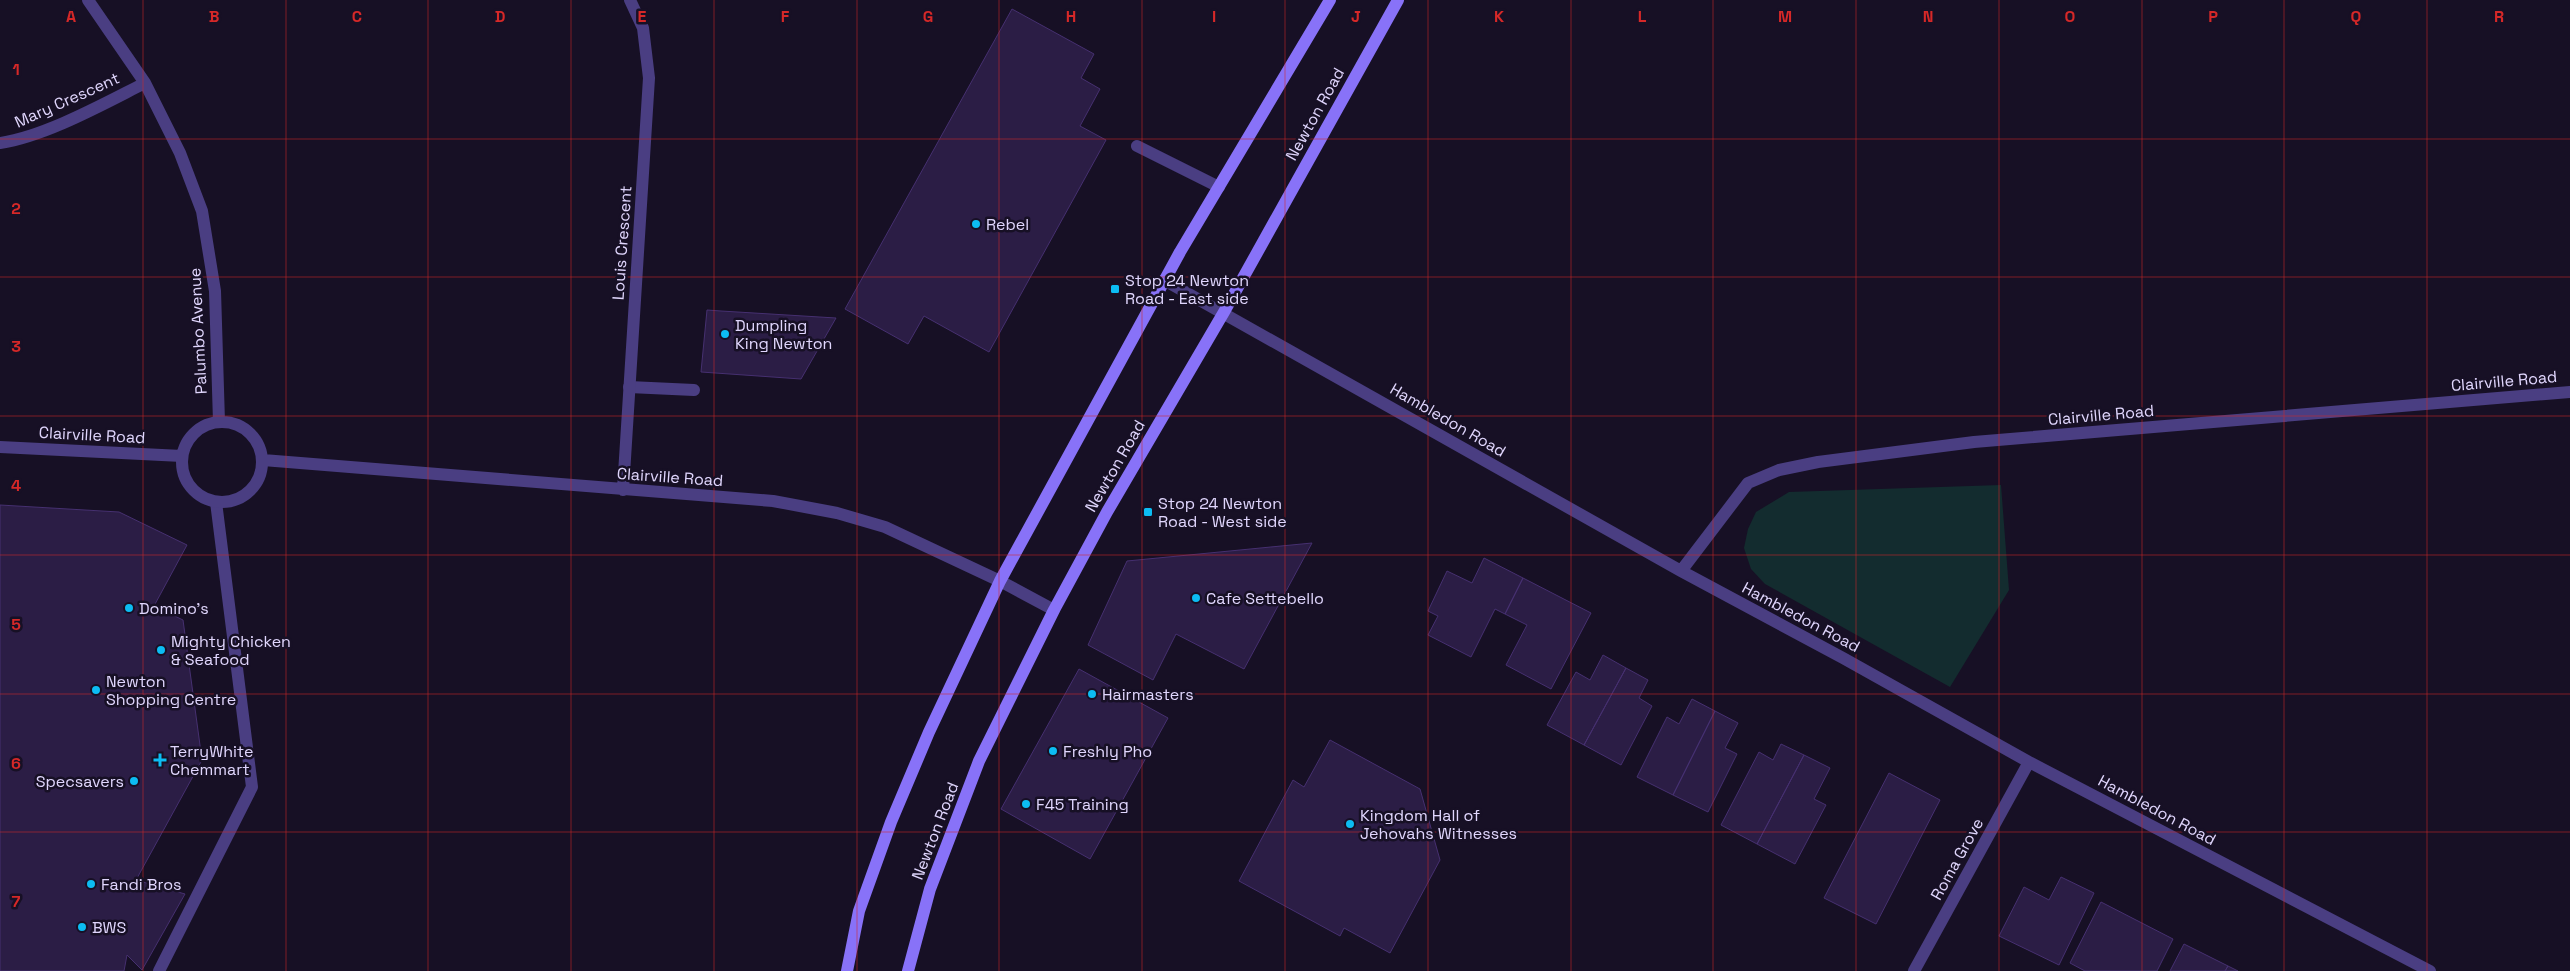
<svg xmlns="http://www.w3.org/2000/svg" width="2570" height="971" font-family="'Space Grotesk',sans-serif">
	<style>
		.green { fill: #132c2f }
		.building { fill: #2b1d45; stroke: #463070 }
		.lines { fill: none; stroke-linecap: round; stroke-linejoin: round }
		.service { stroke: #4a3e82; stroke-width: 12 }
		.minor { stroke: #4a3e82; stroke-width: 12 }
		.secondary { stroke: #8872f8; stroke-width: 12 }
		.grid { fill: none; stroke: #d62828; stroke-width: 1; stroke-opacity: 0.55 }
		.poi-dot { fill: #0cbcf3; stroke: #171025; stroke-width: 2 }
		.labels { text-anchor: middle; dominant-baseline: central; stroke-width: 5; stroke-linejoin: round; paint-order: stroke }
		.street-label { font-size: 16px; fill: #e0d6fd; stroke: #171025 }
		.poi-label { font-size: 16px; fill: #e0d6fd; stroke: #171025; text-anchor: start }
		.grid-label { font-size: 16px; text-anchor: middle; font-weight: bold; fill: #d62828; stroke: #171025; stroke-width: 5; stroke-linejoin: round; paint-order: stroke }
	</style>
	<rect width="100%" height="100%" fill="#171025"/>
	<path class="green" d="M2001 485 2009 590 1950 687 1765 584 1751 569 1744 548 1748 529 1756 512 1789 492Z"/>
	<path class="building" d="M1012 9 1094 54 1081 78 1100 89 1080 126 1106 140 989 352 924 316 908 344 845 309Z
		M707 310 721 311 836 318 801 379 701 372Z
		M0 505 119 512 187 545 154 606 183 620 202 760 136 880 185 894 142 970 127 955 124 971H0Z
		M1312 543 1244 669 1176 634 1153 680 1088 645 1127 561Z
		M1484 558 1523 578 1505 614 1495 609 1471 657 1428 635 1438 616 1428 611 1447 571 1472 583Z
		M1523 578 1591 613 1551 689 1506 665 1527 625 1505 614Z
		M1603 655 1626 668 1584 745 1547 725 1576 672 1590 680Z
		M1626 668 1648 680 1639 698 1652 706 1621 765 1584 745Z
		M1079 669 1168 718 1090 859 1001 809Z
		M1692 699 1715 711 1673 795 1637 777 1667 717 1679 724Z
		M1715 711 1738 723 1725 748 1737 754 1708 812 1673 795Z
		M1330 740 1420 789 1440 860 1390 953 1344 928 1340 936 1239 881 1293 780 1304 787Z
		M1781 744 1804 755 1757 844 1721 825 1759 752 1773 760Z
		M1804 755 1830 768 1814 799 1826 805 1795 864 1757 844Z
		M1889 773 1940 800 1876 924 1824 898Z
		M2061 877 2094 893 2059 965 1999 936 2024 887 2049 900Z
		M2101 902 2173 939 2157 971H2085L2070 963Z
		M2184 944 2228 966 2225 971H2170Z
		M2228 966 2238 971H2225Z"/>
	<g class="lines">
		<path class="service" d="M1137 146 1219 187
			M629 387 694 390
			M159 971 252 787 216 502"/>
		<path class="minor" d="M88 0 145 83 180 153 202 211 215 291 219 422
			M0 143C46 136 103 104 145 83
			M1164 280 1681 571 1843 658 2029 762 2430 971
			M182 462a40 40 0 1 1 80 0a40 40 0 1 1-80 0Z
			M0 447 182 456
			M263 460 773 501 837 513 885 527 1000 581 1054 610
			M623 490 649 78 643 28 630 0
			M1681 571 1748 483 1779 470 1818 462 1974 442 2570 392
			M1914 971 2029 762"/>
		<path class="secondary" d="M847 971 859 911 891 822 929 732 1000 581 1180 252 1330 0
			M908 971 930 889 979 761 1054 610 1107 512 1224 312 1398 0"/>
	</g>
	<path class="grid" d="M143 0V971M286 0V971M428 0V971M571 0V971M714 0V971M857 0V971M999 0V971M1142 0V971M1285 0V971M1428 0V971M1571 0V971M1713 0V971M1856 0V971M1999 0V971M2142 0V971M2284 0V971M2427 0V971M0 139H2570M0 277H2570M0 416H2570M0 555H2570M0 694H2570M0 832H2570"/>
	<g class="poi-dot">
		<circle cx="976" cy="224" r="5"/>
		<rect x="1110" y="284" width="10" height="10" rx="2.5"/>
		<circle cx="725" cy="334" r="5"/>
		<rect x="1143" y="507" width="10" height="10" rx="2.5"/>
		<circle cx="1196" cy="598" r="5"/>
		<circle cx="129" cy="608" r="5"/>
		<circle cx="161" cy="650" r="5"/>
		<circle cx="96" cy="690" r="5"/>
		<circle cx="1092" cy="694" r="5"/>
		<circle cx="1053" cy="751" r="5"/>
		<path d="M157.5 752.5h5v5h5v5h-5v5h-5v-5h-5v-5h5z"/>
		<circle cx="134" cy="781" r="5"/>
		<circle cx="1026" cy="804" r="5"/>
		<circle cx="1350" cy="824" r="5"/>
		<circle cx="91" cy="884" r="5"/>
		<circle cx="82" cy="927" r="5"/>
	</g>
	<g class="labels">
		<g class="street-label">
			<text transform="translate(67 100) rotate(-24)">Mary Crescent</text>
			<text transform="translate(1315 114) rotate(-61)">Newton Road</text>
			<text transform="translate(622 243) rotate(-86)">Louis Crescent</text>
			<text transform="translate(198 331) rotate(-93)">Palumbo Avenue</text>
			<text transform="translate(2504 381) rotate(-5)">Clairville Road</text>
			<text transform="translate(2101 415) rotate(-5)">Clairville Road</text>
			<text transform="translate(1448 420) rotate(30)">Hambledon Road</text>
			<text transform="translate(92 435) rotate(3)">Clairville Road</text>
			<text transform="translate(1115 466) rotate(-60)">Newton Road</text>
			<text transform="translate(670 477) rotate(4)">Clairville Road</text>
			<text transform="translate(1801 617) rotate(28)">Hambledon Road</text>
			<text transform="translate(2157 810) rotate(28)">Hambledon Road</text>
			<text transform="translate(935 831) rotate(-69)">Newton Road</text>
			<text transform="translate(1957 859) rotate(-61)">Roma Grove</text>
		</g>
		<g class="poi-label">
			<text x="986" y="224">Rebel</text>
			<text x="1125" y="280">Stop 24 Newton<tspan x="1125" dy="18">Road - East side</tspan></text>
			<text x="735" y="325">Dumpling<tspan x="735" dy="18">King Newton</tspan></text>
			<text x="1158" y="503">Stop 24 Newton<tspan x="1158" dy="18">Road - West side</tspan></text>
			<text x="1206" y="598">Cafe Settebello</text>
			<text x="139" y="608">Domino's</text>
			<text x="171" y="641">Mighty Chicken<tspan x="171" dy="18">&amp; Seafood</tspan></text>
			<text x="106" y="681">Newton<tspan x="106" dy="18">Shopping Centre</tspan></text>
			<text x="1102" y="694">Hairmasters</text>
			<text x="170" y="751">TerryWhite<tspan x="170" dy="18">Chemmart</tspan></text>
			<text x="1063" y="751">Freshly Pho</text>
			<text x="124" y="781" text-anchor="end">Specsavers</text>
			<text x="1036" y="804">F45 Training</text>
			<text x="1360" y="815">Kingdom Hall of<tspan x="1360" dy="18">Jehovahs Witnesses</tspan></text>
			<text x="101" y="884">Fandi Bros</text>
			<text x="92" y="927">BWS</text>
		</g>
	</g>
	<g class="grid-label">
		<text x="71" y="22">A</text>
		<text x="214" y="22">B</text>
		<text x="357" y="22">C</text>
		<text x="500" y="22">D</text>
		<text x="642" y="22">E</text>
		<text x="785" y="22">F</text>
		<text x="928" y="22">G</text>
		<text x="1071" y="22">H</text>
		<text x="1214" y="22">I</text>
		<text x="1356" y="22">J</text>
		<text x="1499" y="22">K</text>
		<text x="1642" y="22">L</text>
		<text x="1785" y="22">M</text>
		<text x="1928" y="22">N</text>
		<text x="2070" y="22">O</text>
		<text x="2213" y="22">P</text>
		<text x="2356" y="22">Q</text>
		<text x="2499" y="22">R</text>
		<text x="16" y="75">1</text>
		<text x="16" y="214">2</text>
		<text x="16" y="352">3</text>
		<text x="16" y="491">4</text>
		<text x="16" y="630">5</text>
		<text x="16" y="769">6</text>
		<text x="16" y="907">7</text>
	</g>
</svg>
